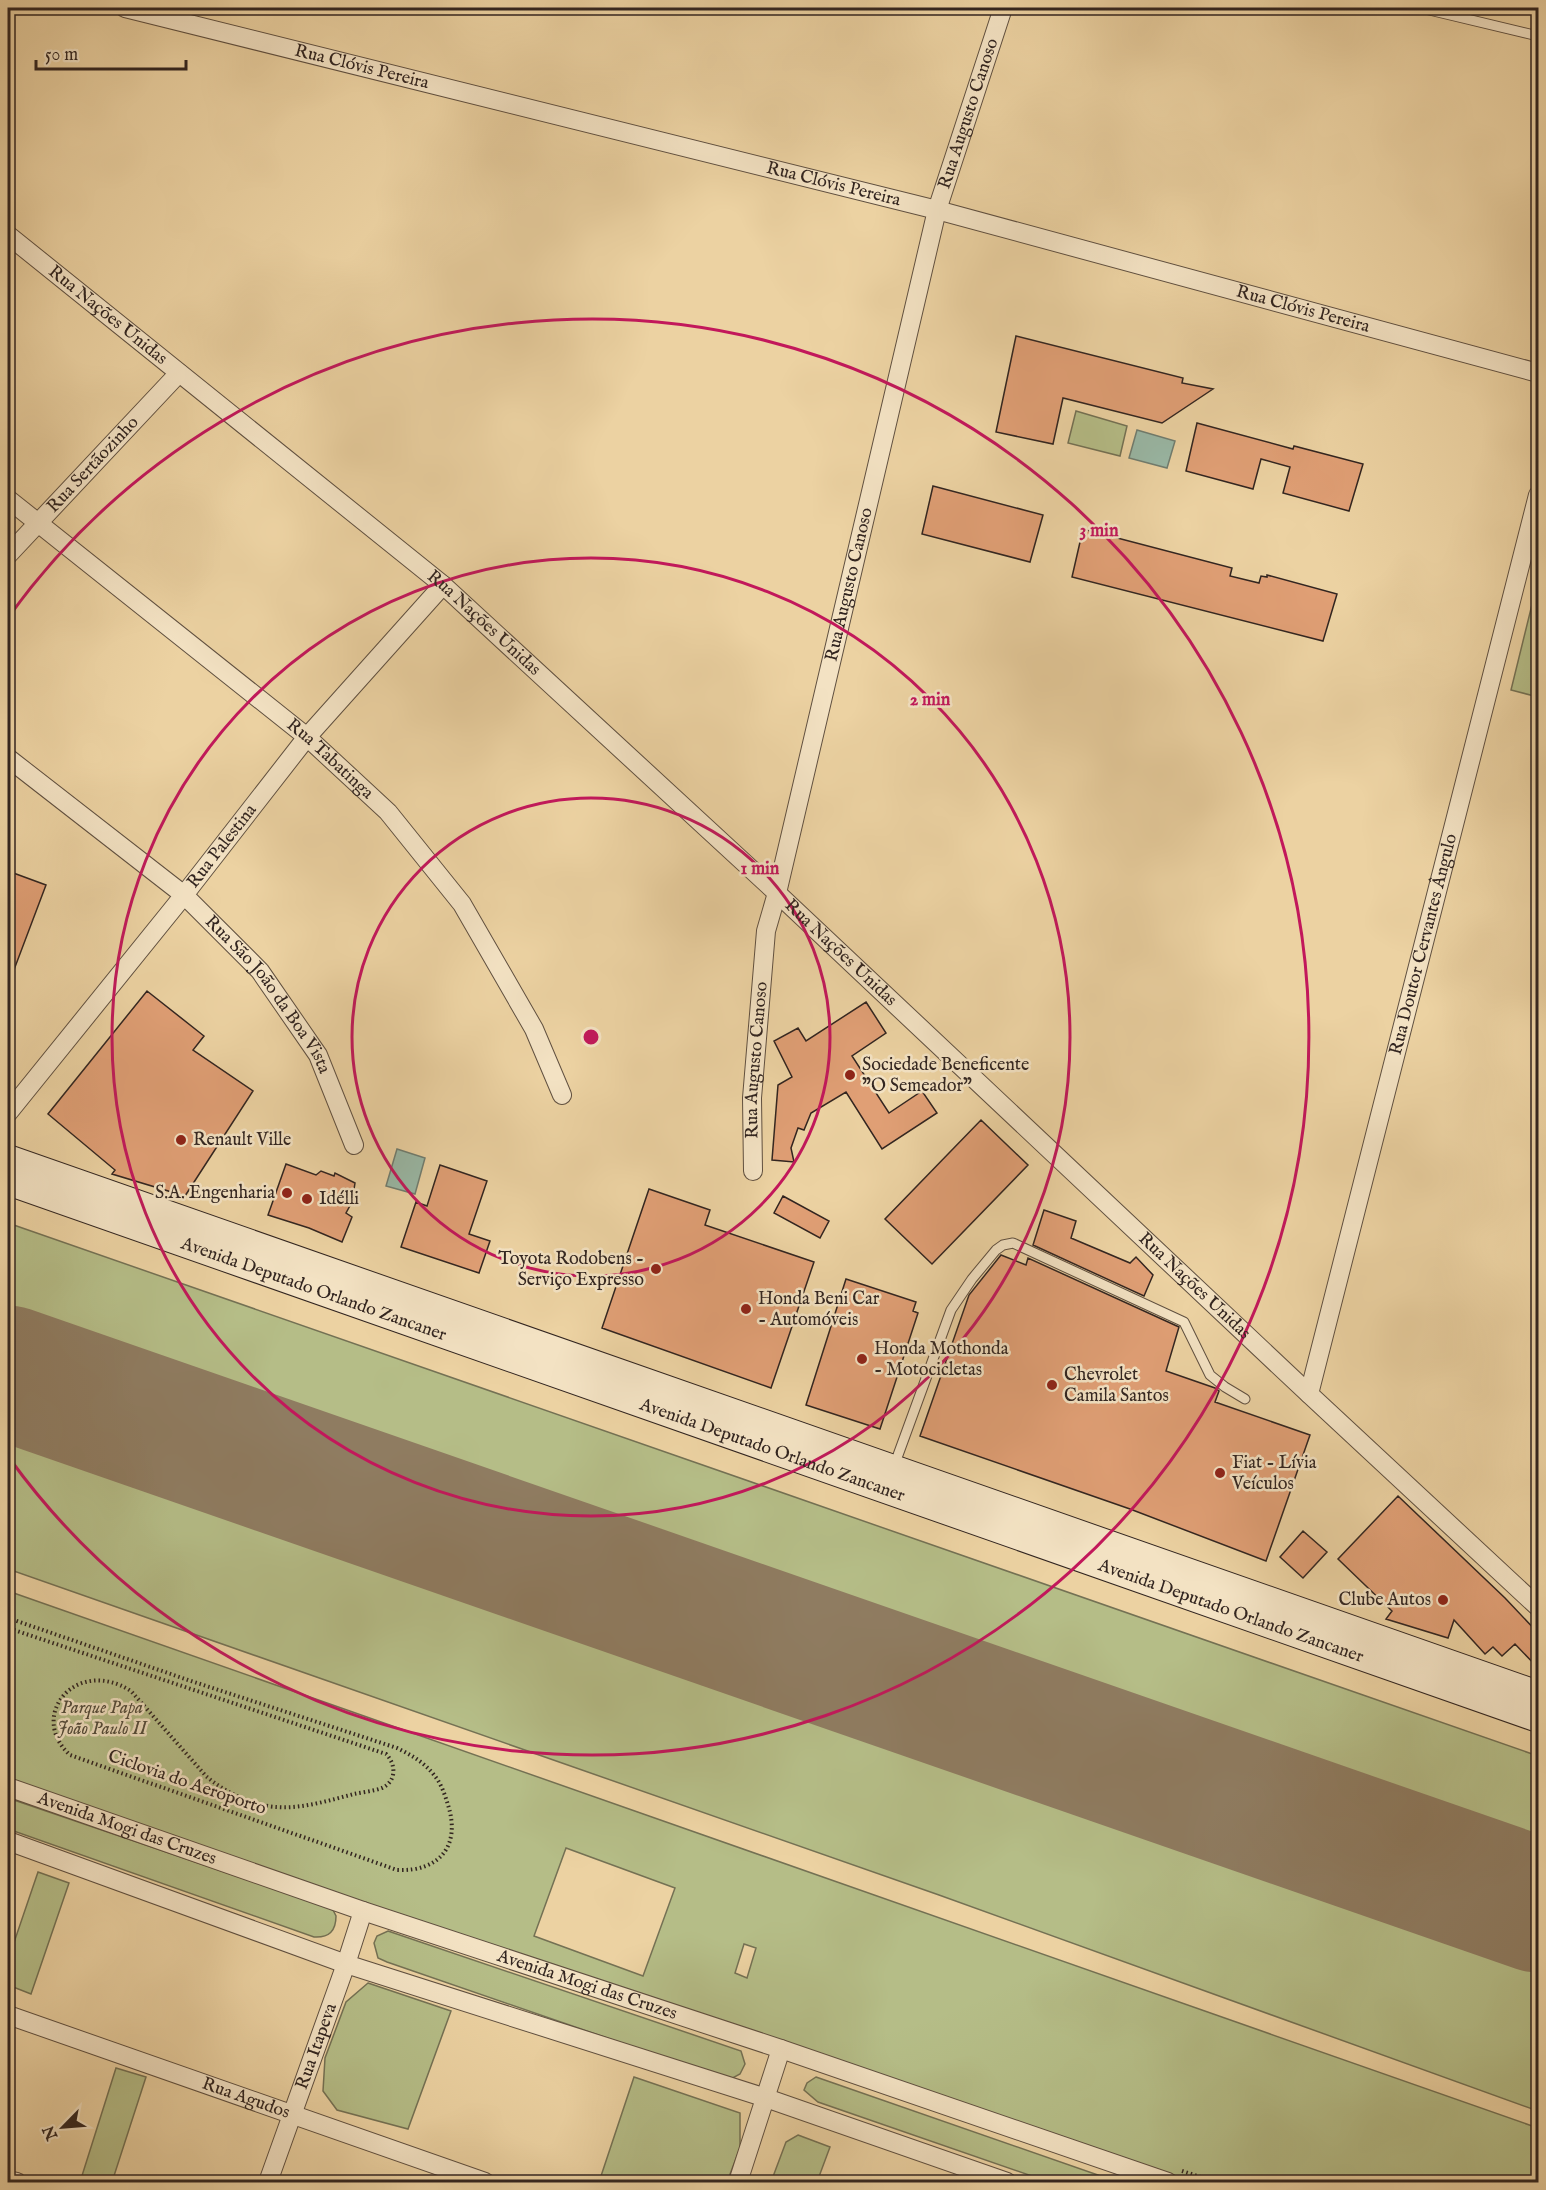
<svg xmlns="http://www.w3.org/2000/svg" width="1546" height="2190" font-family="'IM FELL English',serif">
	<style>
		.green { fill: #b5bd87; stroke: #747154; stroke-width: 1.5; fill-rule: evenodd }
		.water { fill: #99b8a6; stroke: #707d70; stroke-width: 1.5 }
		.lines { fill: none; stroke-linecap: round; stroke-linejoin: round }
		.runway { stroke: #8f7c61; stroke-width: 135 }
		.building { fill: #e09f75; stroke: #322520; stroke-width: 1.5 }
		.lane-casing { stroke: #605040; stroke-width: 11 }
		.street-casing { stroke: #605040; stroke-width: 20 }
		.secondary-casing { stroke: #322520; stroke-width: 28 }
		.path { stroke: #322520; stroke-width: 4; stroke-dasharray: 1.5 3; stroke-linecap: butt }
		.lane { stroke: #f3e2c3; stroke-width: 9 }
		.street { stroke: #f3e2c3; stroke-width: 18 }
		.secondary { stroke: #f3e2c3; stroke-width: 26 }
		.ring { fill: none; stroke: #c2185b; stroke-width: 3 }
		.poi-dot { fill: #8f2418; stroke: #f3e2c3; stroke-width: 2 }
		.labels { text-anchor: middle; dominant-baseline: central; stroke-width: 5; stroke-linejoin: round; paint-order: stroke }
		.street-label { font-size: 18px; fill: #322520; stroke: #f3e2c3 }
		.poi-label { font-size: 18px; fill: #322520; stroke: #f3e2c3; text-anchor: start }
		.park-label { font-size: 18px; font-style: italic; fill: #534b3a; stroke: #f3e2c3 }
		.centre { fill: #c2185b; stroke: #f3e2c3; stroke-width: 3 }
		.ring-label { font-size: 18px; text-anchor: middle; font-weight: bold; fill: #c2185b; stroke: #f3e2c3; stroke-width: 5; stroke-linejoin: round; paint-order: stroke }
	</style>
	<rect width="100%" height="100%" fill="#ecd2a2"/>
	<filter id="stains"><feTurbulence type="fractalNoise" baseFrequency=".00333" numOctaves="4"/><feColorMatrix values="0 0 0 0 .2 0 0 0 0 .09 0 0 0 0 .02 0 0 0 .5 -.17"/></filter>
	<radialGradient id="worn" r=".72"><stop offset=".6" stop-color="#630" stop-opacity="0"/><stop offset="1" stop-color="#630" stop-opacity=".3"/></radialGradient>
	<path class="green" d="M1076 411 1127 426 1120 456 1068 443Z
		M1538 580V697L1511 690Z
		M8 1223 1538 1756V1867L8 1337Z
		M8 1406 1538 1942V2111L939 1895 8 1569Z
		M8 1591 1538 2128V2182H1175L8 1780ZM566 1848 675 1888 643 1976 534 1936ZM744 1944 756 1948 747 1978 735 1973Z
		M8 1798 327 1907 333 1910 336 1916C336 1931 329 1938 314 1937L8 1829Z
		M38 1872 69 1883 31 1994 8 1985V1960Z
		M388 1931 741 2051 745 2064 740 2074 729 2080 387 1962 378 1958 374 1943 377 1936Z
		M368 1983 451 2011 408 2129 337 2110 323 2091 325 2058 346 2002Z
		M116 2068 146 2077 112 2182H80Z
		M634 2077 740 2113V2148L727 2182H599Z
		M816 2077 1118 2182H1049L818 2102 804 2090 807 2083Z
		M798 2135 830 2147 817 2182H771L786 2142Z"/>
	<path class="water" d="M1137 430 1175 441 1167 468 1129 458Z
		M397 1149 425 1158 415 1194 386 1186Z"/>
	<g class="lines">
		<path class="runway" d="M8 1373 1538 1905"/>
	</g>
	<path class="building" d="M1016 336 1183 378 1182 383 1213 389 1162 423 1063 398 1053 444 996 432Z
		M1197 423 1293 449 1294 446 1363 464 1349 511 1283 493 1290 467 1261 459 1253 489 1186 471Z
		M933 486 1043 515 1030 562 922 534Z
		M1083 529 1232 568 1230 576 1259 583 1261 576 1267 577V575L1337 594 1323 641 1072 577Z
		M8 871 46 885 9 983 8 982Z
		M147 991 204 1036 193 1050 253 1091 185 1196 112 1174 115 1170 48 1114Z
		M866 1002 886 1033 852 1056 889 1113 922 1091 937 1113 882 1149 846 1092 811 1113 804 1130 798 1128 791 1148 794 1162 772 1160 778 1085 792 1077 774 1041 798 1028 806 1041Z
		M981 1120 1028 1165 932 1264 885 1219Z
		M286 1164 316 1175 321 1171 334 1176 335 1173 355 1183 352 1202 346 1213 352 1217 342 1242 309 1228 268 1215Z
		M440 1165 487 1181 469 1234 490 1241 479 1273 401 1247 416 1202 427 1206Z
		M649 1189 710 1210 705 1225 814 1262 771 1388 602 1328Z
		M783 1196 829 1221 820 1238 774 1213Z
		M1044 1210 1076 1221 1071 1238 1130 1263 1136 1257 1153 1275 1144 1296 1033 1245Z
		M1001 1255 1026 1265 1028 1258 1179 1327 1166 1371 1215 1388 1219 1391 1215 1402 1310 1435 1266 1561 1130 1509 920 1436 969 1295Z
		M846 1279 916 1302 913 1311 918 1313 880 1429 806 1405Z
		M1398 1496 1505 1598 1539 1634V1669L1515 1644 1502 1656 1493 1647 1485 1654 1454 1620 1448 1638 1386 1619 1392 1611 1338 1559Z
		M1303 1531 1327 1552 1303 1578 1280 1557Z"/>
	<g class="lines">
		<defs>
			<path id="lane" d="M1421 8 1538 36
				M894 1466 951 1310 972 1279 996 1250 1003 1245 1013 1243 1184 1322 1210 1375 1225 1387 1245 1399"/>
			<g id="street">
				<path id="s1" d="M125 8 937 210 1538 373"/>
				<path id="s2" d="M8 235 443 585 777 893 1309 1394 1538 1607"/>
				<path id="s3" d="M8 499 307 737 388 812 462 904 534 1029 562 1095"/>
				<path id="s4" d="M8 555 179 373"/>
				<path id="s5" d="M8 758 184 895 260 971 318 1055 354 1145"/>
				<path id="s6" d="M8 1113 184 895 307 737 443 585"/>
				<path id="s7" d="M753 1171 752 1098 766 931 777 893 937 210 1003 8"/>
				<path id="s8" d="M1309 1394 1538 495"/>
				<path id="s9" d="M8 1787 363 1911 781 2049 1168 2182"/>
				<path d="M8 1841 346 1964 766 2098 1007 2182"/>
				<path id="s10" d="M8 2015 485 2182"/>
				<path d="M8 2180 17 2182"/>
				<path id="s11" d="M268 2182 346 1964 363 1911"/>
				<path d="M738 2182 781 2049"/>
			</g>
			<g id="secondary">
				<path d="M8 1158 1538 1694"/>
				<path id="s12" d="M8 1182 1538 1719"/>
			</g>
		</defs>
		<use href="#lane" class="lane-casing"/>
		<use href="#street" class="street-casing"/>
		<use href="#secondary" class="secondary-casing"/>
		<path class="path" d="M8 1618 191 1681 397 1748C411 1755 424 1762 434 1775 441 1783 445 1795 448 1805 461 1845 440 1872 397 1870L70 1755C27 1716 76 1656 131 1691L206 1776C224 1792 253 1806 277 1807 303 1809 330 1800 354 1794 363 1792 374 1791 382 1788 397 1781 396 1764 386 1754L8 1628
			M1182 2171 1216 2182"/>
		<use href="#lane" class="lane"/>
		<use href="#street" class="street"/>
		<use href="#secondary" class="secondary"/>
	</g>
	<g class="ring">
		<circle cx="591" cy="1037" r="239"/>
		<circle cx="591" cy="1037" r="479"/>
		<path d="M10 615A718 718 0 1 1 10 1459"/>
	</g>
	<g class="poi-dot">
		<circle cx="850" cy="1075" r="6"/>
		<circle cx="181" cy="1140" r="6"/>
		<circle cx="287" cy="1193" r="6"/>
		<circle cx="307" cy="1199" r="6"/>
		<circle cx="656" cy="1269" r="6"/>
		<circle cx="746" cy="1309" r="6"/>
		<circle cx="862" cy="1359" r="6"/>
		<circle cx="1052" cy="1385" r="6"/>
		<circle cx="1220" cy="1473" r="6"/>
		<circle cx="1443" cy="1600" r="6"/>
	</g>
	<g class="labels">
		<g class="street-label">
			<text stroke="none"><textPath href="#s1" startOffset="244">Rua Clóvis Pereira</textPath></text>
			<text stroke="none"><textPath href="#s7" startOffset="1083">Rua Augusto Canoso</textPath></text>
			<text stroke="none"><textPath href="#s1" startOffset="730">Rua Clóvis Pereira</textPath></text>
			<text stroke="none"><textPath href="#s1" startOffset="1216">Rua Clóvis Pereira</textPath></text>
			<text stroke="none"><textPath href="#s2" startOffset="128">Rua Nações Unidas</textPath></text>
			<text stroke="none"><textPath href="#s4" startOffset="124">Rua Sertãozinho</textPath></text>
			<text stroke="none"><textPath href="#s7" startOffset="597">Rua Augusto Canoso</textPath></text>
			<text stroke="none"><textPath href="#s2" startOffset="614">Rua Nações Unidas</textPath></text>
			<text stroke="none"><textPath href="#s3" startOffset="414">Rua Tabatinga</textPath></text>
			<text stroke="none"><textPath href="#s6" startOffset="342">Rua Palestina</textPath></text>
			<text stroke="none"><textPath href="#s8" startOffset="464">Rua Doutor Cervantes Ângulo</textPath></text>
			<text stroke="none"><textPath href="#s2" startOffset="1100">Rua Nações Unidas</textPath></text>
			<text stroke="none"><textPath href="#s5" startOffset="354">Rua São João da Boa Vista</textPath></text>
			<text stroke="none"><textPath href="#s7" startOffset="111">Rua Augusto Canoso</textPath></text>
			<text stroke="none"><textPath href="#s2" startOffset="1586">Rua Nações Unidas</textPath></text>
			<text stroke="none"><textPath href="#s12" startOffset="324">Avenida Deputado Orlando Zancaner</textPath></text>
			<text stroke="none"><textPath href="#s12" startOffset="810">Avenida Deputado Orlando Zancaner</textPath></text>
			<text stroke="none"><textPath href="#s12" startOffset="1296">Avenida Deputado Orlando Zancaner</textPath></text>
			<text transform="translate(187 1783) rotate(19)">Ciclovia do Aeroporto</text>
			<text stroke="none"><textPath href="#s9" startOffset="126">Avenida Mogi das Cruzes</textPath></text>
			<text stroke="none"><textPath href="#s9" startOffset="612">Avenida Mogi das Cruzes</textPath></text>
			<text stroke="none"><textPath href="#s11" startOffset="144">Rua Itapeva</textPath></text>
			<text stroke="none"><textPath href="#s10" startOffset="252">Rua Agudos</textPath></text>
		</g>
		<g class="poi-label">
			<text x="862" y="1065">Sociedade Beneficente<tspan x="862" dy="21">"O Semeador"</tspan></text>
			<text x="193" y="1140">Renault Ville</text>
			<text x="275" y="1193" text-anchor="end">S.A. Engenharia</text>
			<text x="319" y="1199">Idélli</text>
			<text x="644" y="1259" text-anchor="end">Toyota Rodobens -<tspan x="644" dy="21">Serviço Expresso</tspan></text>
			<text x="758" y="1299">Honda Beni Car<tspan x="758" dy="21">- Automóveis</tspan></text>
			<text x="874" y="1349">Honda Mothonda<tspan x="874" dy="21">- Motocicletas</tspan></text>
			<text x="1064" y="1375">Chevrolet<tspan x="1064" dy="21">Camila Santos</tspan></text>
			<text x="1232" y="1463">Fiat - Lívia<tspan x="1232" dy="21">Veículos</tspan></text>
			<text x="1431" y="1600" text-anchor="end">Clube Autos</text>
		</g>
		<g class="park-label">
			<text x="102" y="1708">Parque Papa<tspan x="102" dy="21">João Paulo II</tspan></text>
		</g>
	</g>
	<circle cx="591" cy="1037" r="9" class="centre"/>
	<g class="ring-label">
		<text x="1099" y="536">3 min</text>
		<text x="930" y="705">2 min</text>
		<text x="760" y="874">1 min</text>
	</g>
	<rect width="1546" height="2190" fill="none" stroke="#ecd2a2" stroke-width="30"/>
	<rect x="9" y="9" width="1528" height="2172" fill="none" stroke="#322520" stroke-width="3"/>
	<rect x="15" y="15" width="1516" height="2160" fill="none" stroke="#322520" stroke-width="1.5"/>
	<g transform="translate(63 2127) rotate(245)" stroke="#f3e2c3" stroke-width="4.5" paint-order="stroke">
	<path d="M0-4.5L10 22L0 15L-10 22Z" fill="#322520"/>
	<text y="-9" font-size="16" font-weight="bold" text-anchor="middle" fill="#322520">N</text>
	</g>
	<path d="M36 60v9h150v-9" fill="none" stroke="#322520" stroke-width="3"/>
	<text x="45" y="60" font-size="18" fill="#322520" stroke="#f3e2c3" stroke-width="4.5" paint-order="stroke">50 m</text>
	<rect width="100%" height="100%" filter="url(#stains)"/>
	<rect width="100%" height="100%" fill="url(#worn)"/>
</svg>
